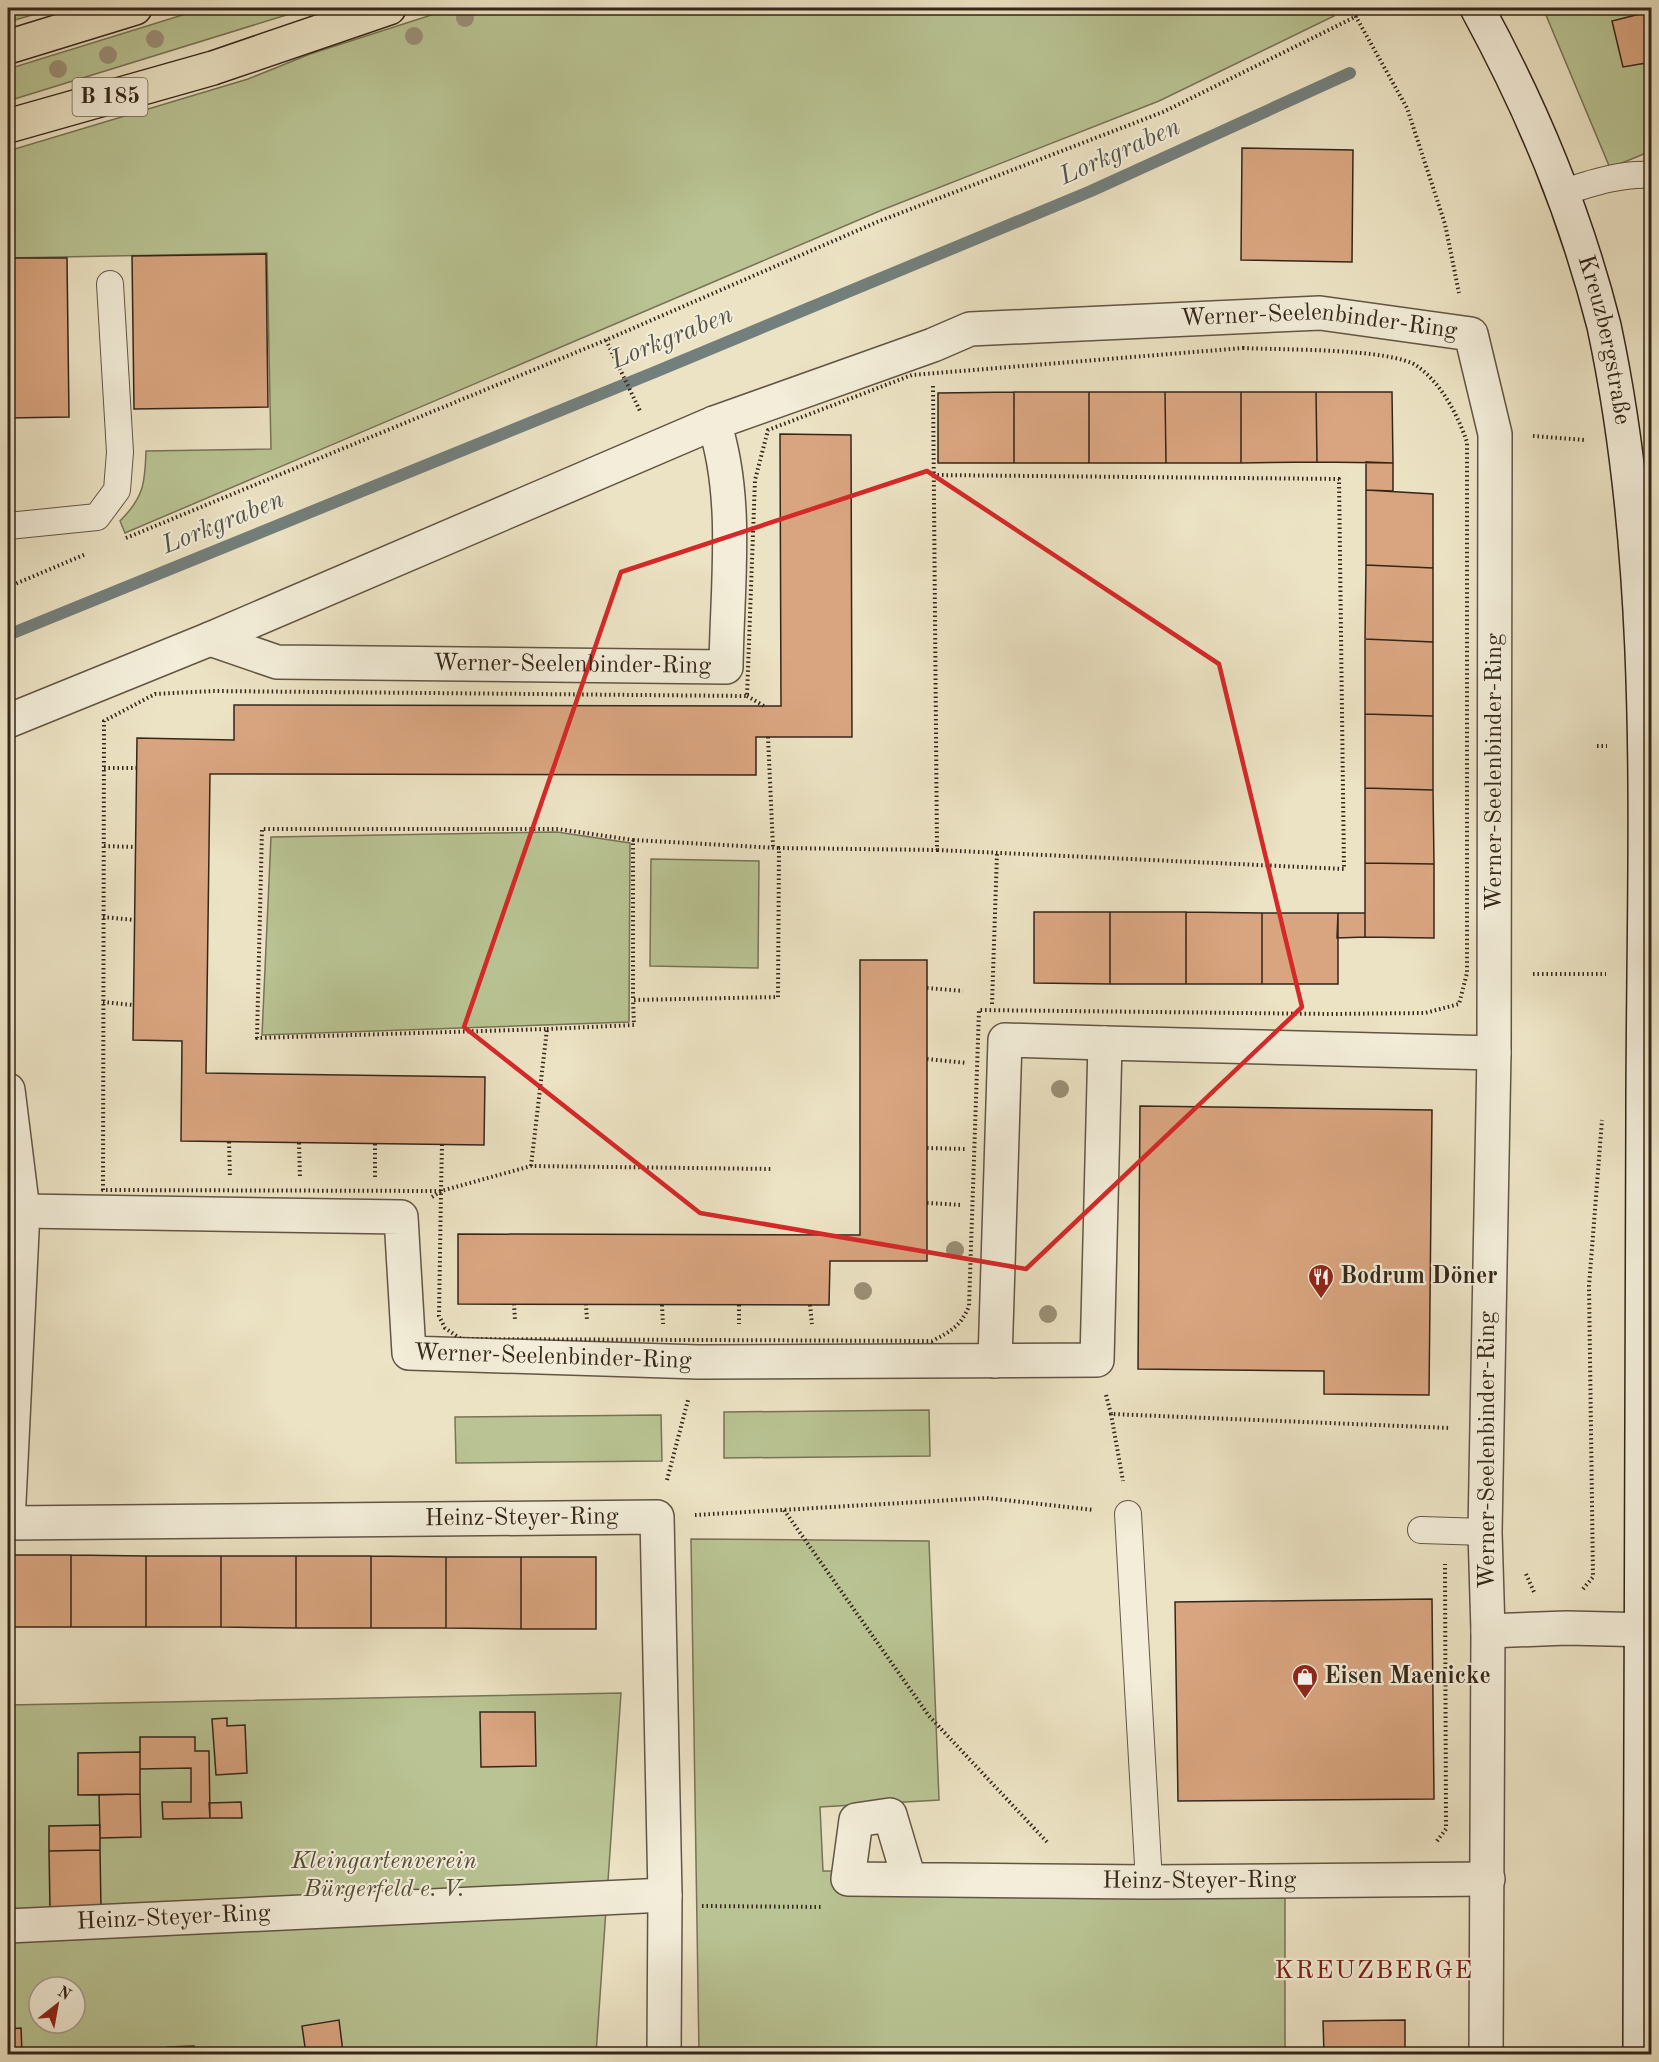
<svg xmlns="http://www.w3.org/2000/svg" width="1659" height="2062" font-family="'Old Standard TT',serif">
	<style>
		.green { fill: #b9c393; stroke: #777456; stroke-width: 1.5; fill-rule: evenodd }
		.lines { fill: none; stroke-linecap: round; stroke-linejoin: round }
		.stream { stroke: #737f7c; stroke-width: 12 }
		.building { fill: #d9a580; stroke: #35261a; stroke-width: 1.5 }
		.lane-casing { stroke: #635544; stroke-width: 28 }
		.street-casing { stroke: #635544; stroke-width: 36 }
		.secondary-casing { stroke: #35261a; stroke-width: 36 }
		.primary-casing { stroke: #35261a; stroke-width: 36 }
		.path { stroke: #35261a; stroke-width: 4; stroke-dasharray: 1.5 3; stroke-linecap: butt }
		.lane { stroke: #f3edd9; stroke-width: 26 }
		.street { stroke: #f3edd9; stroke-width: 33 }
		.secondary { stroke: #f3edd9; stroke-width: 33 }
		.primary { stroke: #ece3c4; stroke-width: 33 }
		.tree { fill: #9a9077 }
		.marked { fill: none; stroke: #d62828; stroke-width: 4.5; stroke-linejoin: round }
		.labels { text-anchor: middle; dominant-baseline: central; stroke-width: 4.5; stroke-linejoin: round; paint-order: stroke }
		.shield { fill: #f3edd9; stroke: #6e6253; stroke-width: 1.5 }
		.shield-label { font-size: 22px; font-weight: bold; fill: #35261a }
		.street-label { font-size: 24px; fill: #35261a; stroke: #f3edd9 }
		.poi-label { font-size: 24px; font-weight: bold; fill: #35261a; stroke: #f3edd9; text-anchor: start }
		.park-label { font-size: 24px; font-style: italic; fill: #564d38; stroke: #f3edd9 }
		.water-label { font-size: 26px; font-style: italic; fill: #54534b; stroke: #f3edd9 }
		.neighbourhood-label { font-size: 26px; letter-spacing: 1.5px; fill: #7a1f14; stroke: #f3edd9 }
	</style>
	<rect width="100%" height="100%" fill="#ece3c4"/>
	<filter id="stains"><feTurbulence type="fractalNoise" baseFrequency=".00333" numOctaves="4"/><feColorMatrix values="0 0 0 0 .2 0 0 0 0 .09 0 0 0 0 .02 0 0 0 .5 -.17"/></filter>
	<radialGradient id="worn" r=".72"><stop offset=".6" stop-color="#630" stop-opacity="0"/><stop offset="1" stop-color="#630" stop-opacity=".3"/></radialGradient>
	<path class="green" d="M8 8H56L8 22Z
		M205 8H309L8 101V69Z
		M453 8H1328L1334 16 1159 101 882 210 125 533 120 521C144 497 145 483 146 451L271 449 267 253 8 258V151L248 79 310 54Z
		M1543 8H1651V151L1610 168Z
		M557 832 630 843 629 1022 262 1035 271 837Z
		M651 859 759 861 758 968 650 966Z
		M929 1410 930 1456 724 1458V1412Z
		M661 1415 662 1461 456 1463 455 1417Z
		M691 1539 929 1541 939 1800 820 1807 823 1871H1285V2054H699Z
		M621 1693 596 2054H8V1705ZM39 1987H75V2023H39Z"/>
	<g class="lines">
		<path class="stream" d="M8 635 655 372 1091 191 1350 73"/>
	</g>
	<path class="building" d="M1648 12 1652 31V62L1623 67 1612 21Z
		M1242 148 1353 150 1352 262 1241 260Z
		M266 254 268 407 134 409 132 256Z
		M8 258H67L69 417 8 418Z
		M1014 392V463H938V393Z
		M1014 392H1089V463H1014Z
		M1089 392H1165L1166 463H1089Z
		M1165 392H1241V463H1166Z
		M1241 392H1316L1317 462 1241 463Z
		M1316 392H1392L1393 463 1317 462Z
		M780 434 851 435 852 737H756V775L210 774 206 1073 485 1077 484 1145 181 1141 182 1041 133 1040 137 738 234 740V705L781 706Z
		M1366 462 1393 463V491L1366 490Z
		M1366 490 1433 494V568L1366 565Z
		M1366 565 1433 568V642L1365 639Z
		M1365 639 1433 642V716L1365 714Z
		M1365 714 1433 716V790L1365 788Z
		M1365 788 1433 790 1434 864 1365 863Z
		M1365 863 1434 864V938L1365 937Z
		M1034 912H1110V984L1034 983Z
		M1110 912H1186V984H1110Z
		M1186 912 1262 913V984H1186Z
		M1262 913H1338V984H1262Z
		M1338 913H1365V937L1337 938Z
		M860 960H927V1261H830L829 1305 458 1304V1234L860 1235Z
		M1140 1106 1432 1110 1429 1395 1324 1394V1371L1138 1369Z
		M8 1555H71V1627H8Z
		M71 1555 146 1556V1627H71Z
		M146 1556H221V1627H146Z
		M221 1556H296V1628L221 1627Z
		M296 1556H371V1628H296Z
		M371 1556 446 1557V1628H371Z
		M446 1557H521V1629L446 1628Z
		M521 1557H596V1629H521Z
		M1432 1599 1434 1799 1178 1801 1175 1602Z
		M480 1712H535L536 1766 481 1767Z
		M227 1718V1726L245 1725 247 1773 216 1775 212 1719Z
		M140 1737H195V1751H209L210 1818 163 1819 162 1802H191V1768L140 1769Z
		M140 1752V1794L78 1795V1753Z
		M140 1794 141 1837 100 1838 99 1795Z
		M241 1802 242 1818H210L209 1803Z
		M100 1825V1850L49 1851V1826Z
		M100 1850 101 1910H50L49 1851Z
		M339 2020 343 2052 306 2054 302 2026Z
		M1405 2020V2054H1324L1323 2021Z
		M21 2028 22 2054H8V2029Z
		M194 2046V2054H167V2047Z"/>
	<g class="lines">
		<defs>
			<path id="lane" d="M1564 192C1592 183 1621 173 1652 175
				M8 526 97 517 117 490 120 452 110 284
				M1128 1514 1149 1882
				M1421 1530 1485 1532"/>
			<g id="street">
				<path id="s1" d="M210 639 277 662 726 667C727 587 739 498 714 423"/>
				<path id="s2" d="M8 721 210 639 714 423 933 345 970 329 1320 313 1471 334 1495 434 1494 1053 1485 1532 1488 1631 1486 2054"/>
				<path id="s3" d="M8 1090 23 1211 8 1523 657 1517 665 1895 664 2054"/>
				<path id="s4" d="M23 1211 401 1217 409 1353 699 1362 1097 1360 1105 1043 1494 1053"/>
				<path d="M995 1361 1005 1040 1105 1043"/>
				<path d="M1488 1631 1567 1628 1652 1630"/>
				<path id="s5" d="M909 1879 890 1815 856 1820 848 1879 1149 1882 1488 1879"/>
				<path id="s6" d="M8 1926 665 1895"/>
			</g>
			<g id="secondary">
				<path id="s7" d="M1477 8C1533 111 1575 212 1604 326 1659 583 1643 854 1643 1116 1644 1429 1641 1742 1640 2054"/>
			</g>
			<path id="primary" d="M8 47 135 8
				M8 126 213 68 389 8"/>
		</defs>
		<use href="#lane" class="lane-casing"/>
		<use href="#street" class="street-casing"/>
		<use href="#secondary" class="secondary-casing"/>
		<use href="#primary" class="primary-casing"/>
		<path class="path" d="M1351 8 1407 108 1445 224 1459 293
			M606 340 641 413
			M1243 348C1279 350 1391 348 1417 366 1442 384 1457 414 1467 442V973L1459 1004 1425 1013 1331 1014 979 1010 969 1306C961 1326 950 1332 932 1341L461 1339 445 1328 439 1316 441 1191 103 1190 104 721 155 694 213 691 747 696 755 480 768 430 912 375Z
			M1533 436 1585 440
			M933 475 1339 479 1344 869 937 850
			M126 538 606 340 877 222 1163 112 1357 16
			M8 587 86 554
			M747 696 764 706
			M768 737 773 847
			M1597 746H1607
			M104 768H137
			M633 840 779 848
			M104 846 135 847
			M103 917 135 920
			M1533 974H1606
			M927 988 963 991
			M103 1002 133 1005
			M992 1004 997 853
			M547 1029 634 1025 633 1000
			M927 1059 967 1063
			M229 1142 230 1178
			M299 1143 300 1178
			M375 1144V1178
			M927 1148 965 1149
			M531 1166 547 1029 257 1038 262 829H558L633 840V1000L778 997 779 848 937 850 933 384
			M441 1191 442 1144
			M432 1197 441 1191 531 1166 773 1169
			M927 1203 962 1205
			M514 1304 515 1320
			M586 1304 587 1320
			M662 1305 663 1324
			M739 1305V1324
			M810 1305 812 1324
			M1106 1395 1111 1414 1450 1428
			M1111 1414 1123 1481
			M667 1480 688 1400
			M784 1510 929 1716 1047 1842
			M695 1515 987 1498 1094 1510
			M1526 1574 1534 1592
			M1583 1589 1593 1577 1589 1286 1602 1120
			M1437 1841 1446 1829 1445 1564
			M702 1906 821 1907
			M1405 2054H1410"/>
		<use href="#lane" class="lane"/>
		<use href="#street" class="street"/>
		<use href="#secondary" class="secondary"/>
		<use href="#primary" class="primary"/>
	</g>
	<g class="tree">
		<circle cx="465" cy="18" r="9"/>
		<circle cx="414" cy="36" r="9"/>
		<circle cx="155" cy="39" r="9"/>
		<circle cx="108" cy="55" r="9"/>
		<circle cx="58" cy="69" r="9"/>
		<circle cx="1060" cy="1089" r="9"/>
		<circle cx="955" cy="1250" r="9"/>
		<circle cx="863" cy="1291" r="9"/>
		<circle cx="1048" cy="1314" r="9"/>
	</g>
	<path class="marked" d="M927 471 1219 664 1302 1007 1026 1269 700 1213 464 1027 621 572Z"/>
	<defs>
		<symbol id="restaurant-pin" viewBox="-11 -11 22 30"><path d="M0 17L-7.5 6A9.5 9.5 0 1 1 7.5 6Z" fill="#8f2418" stroke="#f3edd9"/><path d="M-5-6h1v4h1v-4h1v4h1v-4h1v5L-1.5 .5V6h-2V.5L-5-1ZM5-6V6H3V1.5H1.5Q1.5-4 5-6Z" fill="#fff"/></symbol>
		<symbol id="shop-pin" viewBox="-11 -11 22 30"><path d="M0 17L-7.5 6A9.5 9.5 0 1 1 7.5 6Z" fill="#8f2418" stroke="#f3edd9"/><path d="M-5-2.5h2.3a2.7 3.5 0 0 1 5.4 0H5L5.5 6h-11ZM-1.5-2.5h3a1.5 2.3 0 0 0-3 0Z" fill="#fff"/></symbol>
	</defs>
	<g fill-rule="evenodd">
		<use href="#restaurant-pin" x="1306" y="1262" width="30" height="40"/>
		<use href="#shop-pin" x="1290" y="1662" width="30" height="40"/>
	</g>
	<g class="labels">
		<rect class="shield" x="72.5" y="78" width="75" height="38" rx="4.5"/>
		<g class="shield-label">
			<text x="110" y="97">B 185</text>
		</g>
		<g class="street-label">
			<text stroke="none"><textPath href="#s2" startOffset="1389">Werner-Seelenbinder-Ring</textPath></text>
			<text stroke="none"><textPath href="#s7" startOffset="357">Kreuzbergstraße</textPath></text>
			<text stroke="none"><textPath href="#s1" startOffset="366">Werner-Seelenbinder-Ring</textPath></text>
			<text transform="translate(1495 772) rotate(-90)">Werner-Seelenbinder-Ring</text>
			<text stroke="none"><textPath href="#s4" startOffset="658">Werner-Seelenbinder-Ring</textPath></text>
			<text transform="translate(1488 1450) rotate(-90)">Werner-Seelenbinder-Ring</text>
			<text stroke="none"><textPath href="#s3" startOffset="948">Heinz-Steyer-Ring</textPath></text>
			<text stroke="none"><textPath href="#s5" startOffset="512">Heinz-Steyer-Ring</textPath></text>
			<text stroke="none"><textPath href="#s6" startOffset="166">Heinz-Steyer-Ring</textPath></text>
		</g>
		<g class="poi-label">
			<text x="1340" y="1277">Bodrum Döner</text>
			<text x="1324" y="1677">Eisen Maenicke</text>
		</g>
		<g class="park-label">
			<text x="384" y="1862">Kleingartenverein<tspan x="384" dy="28">Bürgerfeld e. V.</tspan></text>
		</g>
		<g class="water-label">
			<text transform="translate(1120 152) rotate(-24)">Lorkgraben</text>
			<text transform="translate(672 338) rotate(-22)">Lorkgraben</text>
			<text transform="translate(223 523) rotate(-22)">Lorkgraben</text>
		</g>
		<g class="neighbourhood-label">
			<text x="1374" y="1971">KREUZBERGE</text>
		</g>
	</g>
	<rect width="1659" height="2062" fill="none" stroke="#ece3c4" stroke-width="30"/>
	<rect x="9" y="9" width="1641" height="2044" fill="none" stroke="#35261a" stroke-width="3"/>
	<rect x="15" y="15" width="1629" height="2032" fill="none" stroke="#35261a" stroke-width="1.5"/>
	<g transform="translate(57 2005) rotate(31)"><circle r="28" fill="#f3edd9" stroke="#a79d8d" stroke-width="1.5"/>
	<path d="M0-4.5L10 22L0 15L-10 22Z" fill="#8f2418"/>
	<text y="-9" font-size="16" font-weight="bold" text-anchor="middle" fill="#35261a">N</text>
	</g>
	<rect width="100%" height="100%" filter="url(#stains)"/>
	<rect width="100%" height="100%" fill="url(#worn)"/>
</svg>
